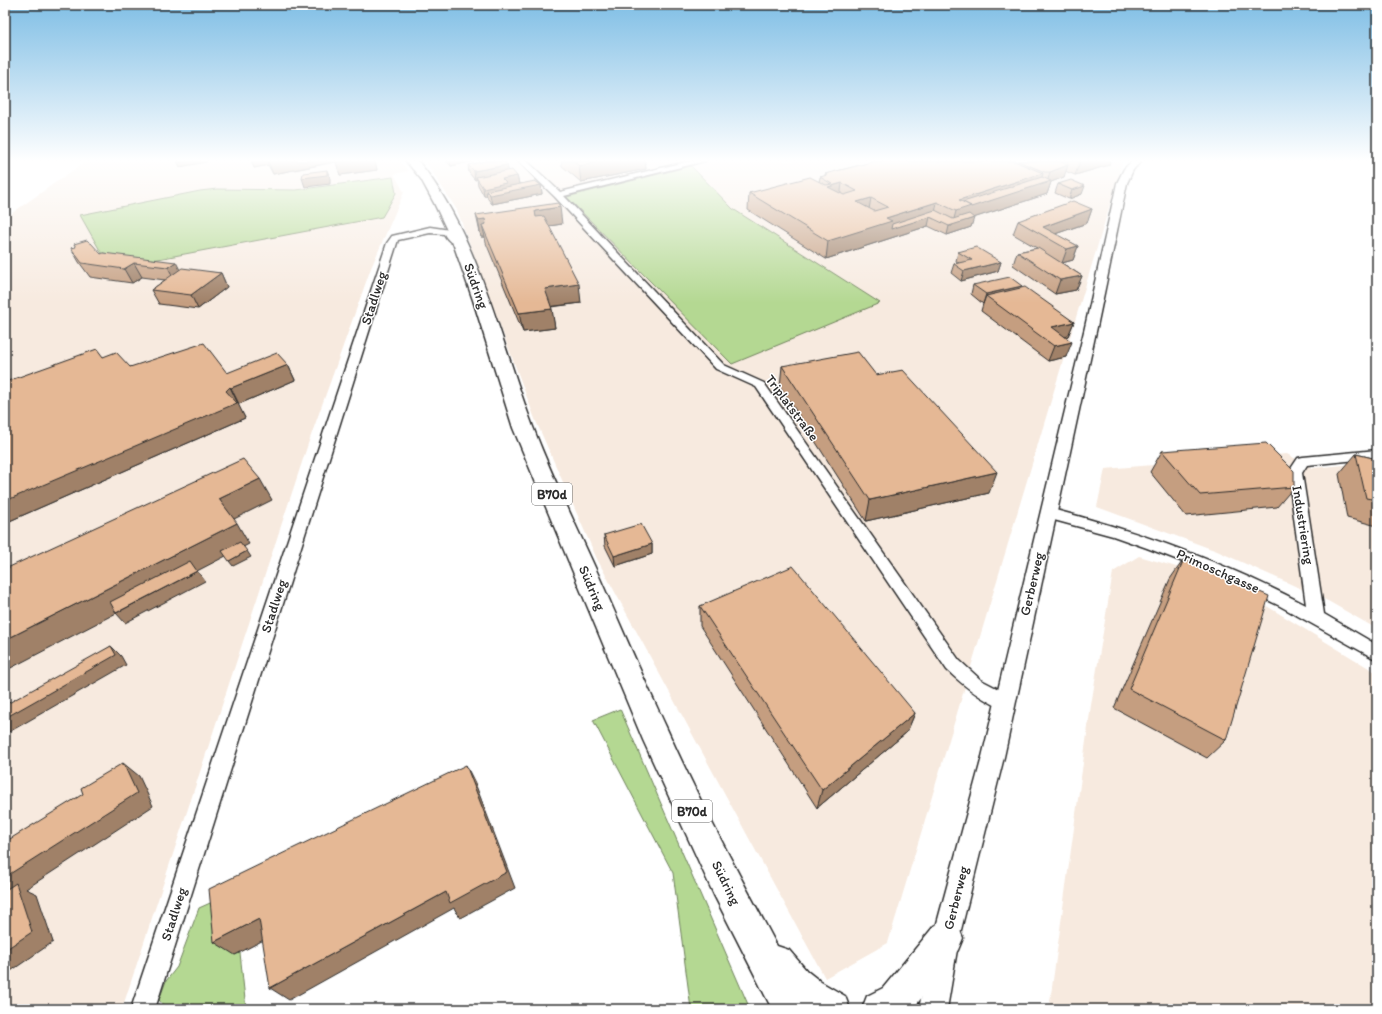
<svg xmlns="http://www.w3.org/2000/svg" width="1382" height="1014" font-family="Itim,sans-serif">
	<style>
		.built { fill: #f7eadf }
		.green { fill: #b4d892; stroke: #70825e }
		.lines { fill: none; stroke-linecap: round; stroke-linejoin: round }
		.minor-casing { stroke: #2b2b2b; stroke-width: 3 }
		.tertiary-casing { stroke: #2b2b2b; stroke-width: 3 }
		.primary-casing { stroke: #2b2b2b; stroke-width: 3 }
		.minor { fill: #fff; fill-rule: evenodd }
		.tertiary { fill: #fff; fill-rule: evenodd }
		.primary { fill: #fff; fill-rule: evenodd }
		.wall { fill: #c59e80; stroke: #2b2b2b }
		.shaded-wall { fill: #a08168; stroke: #2b2b2b }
		.building { fill: #e5b895; stroke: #2b2b2b; fill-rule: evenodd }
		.labels { text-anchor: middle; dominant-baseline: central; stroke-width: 3; stroke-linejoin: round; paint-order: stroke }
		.shield { fill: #fff; stroke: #6b6b6b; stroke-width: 1 }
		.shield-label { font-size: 13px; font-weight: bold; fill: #2b2b2b }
		.street-label { font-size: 14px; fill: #2b2b2b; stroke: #fff }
	</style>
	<rect width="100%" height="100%" fill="#fff"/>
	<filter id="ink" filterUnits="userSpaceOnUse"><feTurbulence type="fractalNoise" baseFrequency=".025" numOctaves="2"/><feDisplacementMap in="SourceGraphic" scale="8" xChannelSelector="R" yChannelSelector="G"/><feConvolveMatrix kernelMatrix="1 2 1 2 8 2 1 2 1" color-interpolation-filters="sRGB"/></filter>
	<g filter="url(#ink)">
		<path class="built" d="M86 161H400L408 171 394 174 404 192 371 268 308 444 122 1009H5V218Z
			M425 161H1123L888 943 825 978 597 559 535 419 457 210Z
			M1287 454 1312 468 1377 462V629L1328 601 1217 551 1097 507 1105 469Z
			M1139 556 1183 569 1260 602 1377 673V1009H1049L1091 705 1113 572Z"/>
		<path class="green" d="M691 166 733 209 880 303 732 364 567 197Z
			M393 177 396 193 382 217 110 268 80 215 200 191 217 189 296 190Z
			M620 709 750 1009H691L673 873 593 720Z
			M228 895 235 955 240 953 246 1009H163L164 1006 159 1000 166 981 177 967 199 908Z"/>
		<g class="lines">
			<defs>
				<path id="minor" d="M518 161H527L560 192 690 161H705L564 196 724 365 764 383 959 660 981 680 1012 696 1015 702 1012 708 1006 710C983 701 965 687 947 670L756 387 716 369 555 197Z
					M430 227 450 230 455 238 465 243 460 246C452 244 448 241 444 234L430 233 398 240 397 243 155 1009H131L387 243 392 236Z
					M1377 450V458L1307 465 1302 473 1324 614 1377 645V660L1280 606 1214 574 1147 548 1113 536 1043 517 1041 513 1043 509 1048 508C1138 531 1224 562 1306 605L1288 473 1298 458 1303 457Z"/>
				<path id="tertiary" d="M1132 161H1141L1133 170 1127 183 1097 327 1004 757 959 938 947 1009H919L933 938 982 757 1085 327 1117 183 1124 169Z"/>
				<path id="primary" d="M406 161H418C478 233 500 341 533 427 552 477 576 525 598 574 621 626 643 678 667 729 700 803 739 874 777 946L789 950 807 971 821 982 845 996 850 1009H772L714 895 643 740 513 428 473 300 453 243 434 203 421 179Z
					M946 921 958 926 963 938 958 950 913 1009H862L867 996 883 988 934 926Z"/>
			</defs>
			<use href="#minor" class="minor-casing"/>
			<use href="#tertiary" class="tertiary-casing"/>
			<use href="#primary" class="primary-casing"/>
			<use href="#minor" class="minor"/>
			<use href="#tertiary" class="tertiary"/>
			<use href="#primary" class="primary"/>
		</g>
		<path class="wall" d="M251 161H375L377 170 340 175 336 162 273 174 268 165 254 168Z
			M446 161H474L451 166Z
			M561 161H645L646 169 581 182 562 166Z
			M876 161H1110L1109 165 1075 175 1065 171 1064 177 1051 182 1047 194 973 218 971 227 947 235 928 226 826 259 748 210 749 193 819 182 820 177 825 176V174Z
			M468 165H507L508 171 517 176 519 184 541 185 542 194 492 204 488 199 487 196H484L478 185 477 179 475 180 469 173Z
			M1058 184 1082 194 1069 199 1055 193Z
			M1092 209 1087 223 1055 234 1078 246 1073 260 1062 263 1082 276 1076 290 1055 294 1013 265 1017 252 1037 248 1013 234 1018 221Z
			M476 215 562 224 549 226 581 303 551 307 555 328 523 332 486 243 485 237H481Z
			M74 244 101 254 103 253 180 270 221 273 227 287 198 309 159 304 151 290 165 280 142 277 132 283 90 277 79 262 71 248 76 247Z
			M958 252 1001 262 998 271 961 281 951 273 954 264 959 263 956 261Z
			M973 285 1022 286 1021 288 1074 322 1068 336 1066 337V357L1048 361 981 311 983 304 971 294Z
			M103 357 130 367 227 373 288 365 295 380 239 404 238 402 237 403 245 418 5 523V382Z
			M782 366 876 375 989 493 866 521 780 386Z
			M1162 451 1294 487 1277 507 1186 516 1150 472Z
			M1356 454 1377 459V526L1347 518 1339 474Z
			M604 535 652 544V554L615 566 605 546Z
			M1184 559 1226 740 1207 758 1114 708 1170 579Z
			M700 606 915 713 907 732 817 808 700 626Z"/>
		<path class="shaded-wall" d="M188 161H206V162L180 167 178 163Z
			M252 161H267L268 165 254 168Z
			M268 161H338L273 174Z
			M346 161H375L377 170 340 175 336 162Z
			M450 161H474L451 166Z
			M603 161H645L646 169 581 182 579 166Z
			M1080 161H1110L1109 165 1075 175Z
			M507 165 509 173 476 177 477 179 475 180 474 171Z
			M1068 165 1064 177 1051 182 1047 194 967 220 974 218 971 227 947 235 949 226H952L959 200 1043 173 1040 185 1047 183 1050 172Z
			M327 170 330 178V184L305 187 302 178Z
			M517 176 519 184 541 185 542 194 492 204 490 195 486 191 487 196H484L483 188 502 179Z
			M842 183 840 200 828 187Z
			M1085 186 1082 194 1069 199 1072 190Z
			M871 198 868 215 857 202Z
			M937 202 934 219 930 217 928 226 826 259 828 241 886 218Z
			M560 207 562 224 537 228 535 211Z
			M1092 209 1087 223 1046 237 1043 227Z
			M485 219 489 236 482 225 485 237H481L478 220Z
			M1078 246 1073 260 1062 263 1067 249Z
			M176 262 183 276 175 281 168 267Z
			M1001 262 998 271 961 281 964 271Z
			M134 263 142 277 132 283 124 269Z
			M221 273 227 287 198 309 191 295Z
			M1082 276 1076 290 1055 294 1060 280Z
			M579 284 581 303 547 307 545 289Z
			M1022 286 1019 296H986L983 304 986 294Z
			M552 309 555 328 523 332 519 313Z
			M1074 322 1068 336 1048 342 1052 327Z
			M1072 342 1066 357 1048 361 1054 346Z
			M288 365 295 380 239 404 231 388Z
			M230 387 245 418 5 523V501L226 391Z
			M997 472 989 493 866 521 870 500Z
			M260 479 272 500 232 520 219 499Z
			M237 523 249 544 197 571 205 581 125 623 116 613 197 571 5 671V640Z
			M652 544V554L615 566 614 556Z
			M247 551 251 557 233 566 229 561Z
			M111 646 121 656 126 665 9 732 5 730V718Z
			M915 713 907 732 817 808 822 790Z
			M123 763 139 776 153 806 26 889 37 894 53 942 5 975 7 889 5 884V877Z
			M466 765 475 783 515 888 460 918 454 908 289 1000 270 988 446 892Z
			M259 919 277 933 235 955 214 942Z"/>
		<path class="building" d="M177 161H188L178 163Z
			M336 161H346L336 162Z
			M485 161H504L507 165 474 171 468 165Z
			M574 161H603L579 166Z
			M876 161H1014L1043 173 959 200 971 206 956 211 937 202 886 218 892 221 828 241 749 193 810 177 826 185 832 184 820 177 827 175 825 174ZM842 183 857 191 844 195 828 187ZM871 198 888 207 874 211 857 202Z
			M1018 161H1059L1068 165 1050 172H1045Z
			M327 170V175L302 178 303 173Z
			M512 170 517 176 502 179 506 183 483 188 476 177Z
			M1042 177 1051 181 971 207V206L963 202Z
			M1071 180 1085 186 1072 190 1058 184Z
			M535 181 541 185 490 195 486 191Z
			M1073 201 1092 209 1043 227 1078 246 1067 249 1018 221Z
			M558 203 560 207 535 211 536 217 544 216 579 284 545 289 552 309 519 313 482 225 486 224 485 219 478 220 476 215Z
			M935 210 953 219 969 214 974 218 949 226 930 217 891 229 892 224Z
			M87 240 90 243H91L101 254 103 253 176 262 168 267 134 263 124 269 82 263 71 248 76 247 74 244Z
			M976 247 1001 262 964 271 954 264 972 260 958 252Z
			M1038 248 1082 276 1060 280 1017 252Z
			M182 268 221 273 191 295 151 290Z
			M1010 277 1022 286 986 294 973 285Z
			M1025 287 1074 322 1052 327 1072 342 1054 346 986 296Z
			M204 343 227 373 277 353 288 365 231 388 230 387 226 391 237 403 5 501V382L97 349 103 357 116 352 130 367Z
			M858 352 876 375 903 370 997 472 870 500 782 366Z
			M1266 443 1294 471V487L1200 495 1162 451Z
			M1356 454 1377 459V500L1366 498Z
			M243 459 260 479 219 499 237 523 5 640V569Z
			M641 524 652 544 614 556 604 535Z
			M240 542 247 551 229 561 222 551Z
			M1184 559 1269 596 1226 740 1129 689Z
			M190 561 197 571 116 613 110 602Z
			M793 566 915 713 822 790 700 606Z
			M111 646 116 655 5 718V705Z
			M123 763 137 793 5 877V842L83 794 81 788Z
			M466 765 507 872 450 903 446 892 270 988 259 919 214 942 209 889Z
			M16 883 32 932 5 950V884L7 889Z"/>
	</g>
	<linearGradient id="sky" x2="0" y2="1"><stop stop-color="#7fbee5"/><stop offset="0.53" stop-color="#fff"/><stop offset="1" stop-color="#fff" stop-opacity="0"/></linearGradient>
	<rect width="1382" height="303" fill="url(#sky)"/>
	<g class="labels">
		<g class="shield">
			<rect x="532" y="483" width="40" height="22" rx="3"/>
			<rect x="672" y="800" width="40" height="22" rx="3"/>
		</g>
		<g class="shield-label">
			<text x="552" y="494">B70d</text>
			<text x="692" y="811">B70d</text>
		</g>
		<g class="street-label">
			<text transform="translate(476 286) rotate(70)">Südring</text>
			<text transform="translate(374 298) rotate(-72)">Stadlweg</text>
			<text transform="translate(792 408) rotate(53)">Triplatstraße</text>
			<text transform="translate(1303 525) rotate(81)">Industriering</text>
			<text transform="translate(1218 571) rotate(24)">Primoschgasse</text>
			<text transform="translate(1032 584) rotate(-77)">Gerberweg</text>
			<text transform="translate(592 588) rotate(67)">Südring</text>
			<text transform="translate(274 606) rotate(-72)">Stadlweg</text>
			<text transform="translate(726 883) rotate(64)">Südring</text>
			<text transform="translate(956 898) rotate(-76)">Gerberweg</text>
			<text transform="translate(174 914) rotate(-72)">Stadlweg</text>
		</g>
	</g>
	<rect width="1382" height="1014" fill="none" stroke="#fff" stroke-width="20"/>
	<rect x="10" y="10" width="1362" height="994" fill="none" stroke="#2b2b2b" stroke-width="1.5" filter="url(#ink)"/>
</svg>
